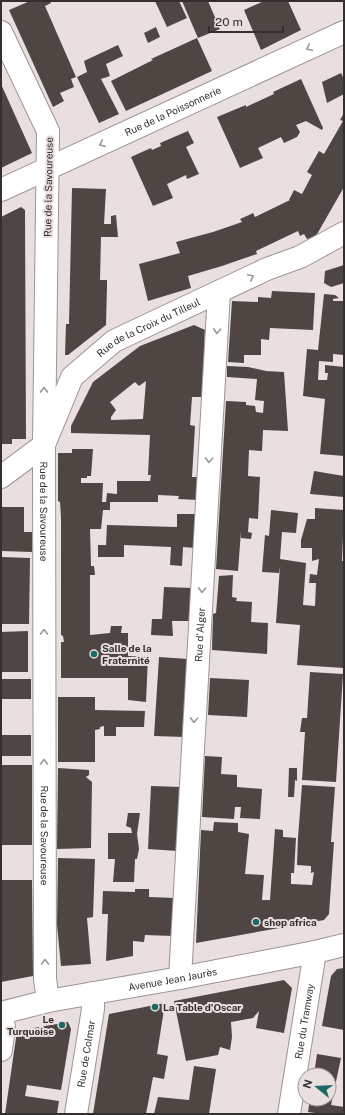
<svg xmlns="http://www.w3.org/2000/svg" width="345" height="1115" font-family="'Public Sans',sans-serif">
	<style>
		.building { fill: #4e4642; fill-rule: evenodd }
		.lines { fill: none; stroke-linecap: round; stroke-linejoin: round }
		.minor-casing { stroke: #9e9494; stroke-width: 24 }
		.secondary-casing { stroke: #9e9494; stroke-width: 24 }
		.minor { stroke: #fff; stroke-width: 22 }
		.secondary { stroke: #fff; stroke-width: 22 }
		.oneway { stroke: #999797 }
		.poi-dot { fill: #1d6965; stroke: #eadfdf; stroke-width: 1.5 }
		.labels { text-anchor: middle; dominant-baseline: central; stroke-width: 4; stroke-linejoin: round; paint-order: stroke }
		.street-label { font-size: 10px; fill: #332f2f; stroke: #eadfdf }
		.poi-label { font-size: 10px; font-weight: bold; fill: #332f2f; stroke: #eadfdf; text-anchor: start }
	</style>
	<rect width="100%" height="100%" fill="#eadfdf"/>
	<path class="building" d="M30 1H50L51 3 45 6 76 77 71 79 74 87 60 93 64 101 53 107 9 10Z
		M155 1H179L187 18 167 27Z
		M182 1H208L220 29 198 38Z
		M264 1H288L301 30 261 50 244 10Z
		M156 27 160 37 148 43 144 33Z
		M197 38 212 71 126 111 111 81 153 60 151 59Z
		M118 45 123 56 106 64 110 76 101 79 119 114 99 123 77 77 87 72 84 61Z
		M341 73 344 79V94L327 103 322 82Z
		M301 79 323 128 322 130 306 121 296 125 300 132 297 137 284 143 281 137 258 148 263 158 240 168 217 117 246 105V107L274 94 273 92Z
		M1 84 32 153 1 168Z
		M344 113V187L316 236 307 239 304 234 300 236 298 231 256 251 257 254 222 266 188 276 191 288 148 301 139 264 180 253 176 242 213 232 242 222 240 219 249 215 253 213 255 217 290 200H289L294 190 302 194 312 175 307 172 319 151 324 154 343 121 340 120Z
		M188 131 194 143 186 147 199 174 187 179 186 175 167 184 173 198 153 206 131 157 151 148 152 150 161 146 160 143Z
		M72 188 106 189 104 224H111V216L116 215 118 237H101L100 280H107V285L106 325 68 355H65L66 324H69Z
		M21 207 25 210 26 439H12V444H1V217Z
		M344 265V283L331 287 324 283 325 271Z
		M272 291 315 293 313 330 270 328 269 340 261 339V355H244V363L228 362 232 301 258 302V297L271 298Z
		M324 294 335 295 339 298 333 299V301H344V355L333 354V362L319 361 318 380H327L328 373H325V365L344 367V456L320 454 325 399 303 396 307 349 318 350Z
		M194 325 205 330 202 397H192L190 425 195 426 192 477H199L198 500 178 499 179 496 158 495V502H110V510H103L101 529H90L91 566H94L95 575H90V635L110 633 111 626H122L121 633H128V656L148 657 146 702 128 700V678H61V642H64L63 636 61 635V517L60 502 58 501V453H72V449H93L91 476H87V478H81V483H103L102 502H106L107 493 117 494V481H150L151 475H148L150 435 71 433V426L93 382 140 346ZM146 381 143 419 111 420V417L116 410 110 402 135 382 139 386Z
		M227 366 248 367 266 371 284 372 288 431 263 430 262 451 249 450 248 476 260 477 258 519 249 518 248 532 252 533 251 539 241 538V531L238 571 216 569 226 401 246 402V405L255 406 256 412 263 413 264 401 255 400 257 379 227 377Z
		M314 471 344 476V497L310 494Z
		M1 507H24V532H32V552L1 551Z
		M315 508 344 510 342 561H344V668L297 665 300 625 276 623 280 566 279 573 262 572 265 535 269 536 271 510 298 513 296 533 282 532 280 559 306 563 303 605 315 606 316 583H309L310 574 317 575 319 559 312 561V548H301V540L307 519H315Z
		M177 514H197L195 548 183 547 182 566 170 565 171 547 124 545V557H98V545H106L107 525 177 527Z
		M1 557 30 558 29 624H1Z
		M233 575 232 597 237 598 236 601 252 602 251 622 268 623 267 654 212 650 213 614 216 613 219 576Z
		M164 587 193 588 191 621H172L173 636 151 635 152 619H162Z
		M28 631V672H1V632Z
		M159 657 188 659 184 737 154 736Z
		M310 672 343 674 336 782 302 780 305 732H300L302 718H307Z
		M210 678 249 680 247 717 208 715Z
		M1 679H31V699H1Z
		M58 697H95V710L145 711 144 727H116V736H104V726L100 727V729L95 730V762H58Z
		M1 735H31V756H1Z
		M205 756 222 757 221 774 237 775V787L262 789 260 819 240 818 241 807H235L234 819 202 817Z
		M1 765H32V845H1Z
		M58 768 89 770V775L86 777 92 782 91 848 57 849Z
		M289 768H297V781L295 780 294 797H288Z
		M302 785 335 787 331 842H334L329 914 324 920 196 943 201 830 213 831 214 822 238 823V832L249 834 245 874 264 875 262 900H270L275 829 283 830V837L296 838 294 873H291V884L312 885 314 872 311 873V866L297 865 298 838Z
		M151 786 181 787 178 851 148 849Z
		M128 813H140L137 834 139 849 137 859H135L134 882H113L115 859H108V833H132L131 828 126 826Z
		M58 858 95 859 93 917 87 918 91 964 61 966 57 925Z
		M1 880H32L33 976 1 982Z
		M135 889H149V897L175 898 173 936 145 935 144 942 133 941V956L106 961 108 914H102L103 891 135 892Z
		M344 968V1030L322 1026 331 976 337 969Z
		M284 980 292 988 284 1033 256 1028 259 1011 253 1018 231 1022 232 1037 230 1050 220 1047 218 1055 186 1061 174 1001Z
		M165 1003 157 1054 168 1056 164 1079 153 1077 146 1114H93L109 1014Z
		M68 1022 71 1029 61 1090 27 1085 25 1096 59 1101 57 1114H5L17 1031Z
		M317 1054 341 1058 331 1105 344 1107V1114H322L308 1112 310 1099H329V1075H314Z
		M194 1066 216 1069 209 1114H154L158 1097 189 1100Z"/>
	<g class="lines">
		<defs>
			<g id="minor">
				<path id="s1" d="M1 32 48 131 44 445 45 979 48 1001"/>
				<path id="s2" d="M1 190 344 32"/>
				<path id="s3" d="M1 477 44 445 72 377 114 341 267 269 300 257 344 233"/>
				<path id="s4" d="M180 978 219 292"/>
				<path d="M1 1015 4 1027 1 1050"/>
				<path id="s5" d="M76 1114 93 1009V993"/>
				<path id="s6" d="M289 1114 315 952"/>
			</g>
			<g id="secondary">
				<path id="s7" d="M1 1013 48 1001 180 978 315 952 344 945"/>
			</g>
		</defs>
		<use href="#minor" class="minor-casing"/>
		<use href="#secondary" class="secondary-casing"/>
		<use href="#minor" class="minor"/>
		<use href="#secondary" class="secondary"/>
	</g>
	<defs><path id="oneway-chevron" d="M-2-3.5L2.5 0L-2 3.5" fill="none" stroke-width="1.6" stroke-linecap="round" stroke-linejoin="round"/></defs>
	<g class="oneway">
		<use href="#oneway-chevron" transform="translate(309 48) rotate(155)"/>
		<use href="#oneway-chevron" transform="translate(102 144) rotate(155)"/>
		<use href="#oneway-chevron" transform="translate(251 277) rotate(-25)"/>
		<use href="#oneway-chevron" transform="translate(217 331) rotate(93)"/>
		<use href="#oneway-chevron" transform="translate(44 390) rotate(-89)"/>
		<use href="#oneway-chevron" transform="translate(209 460) rotate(93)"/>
		<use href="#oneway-chevron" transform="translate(202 590) rotate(93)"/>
		<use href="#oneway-chevron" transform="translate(44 632) rotate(-90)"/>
		<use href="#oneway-chevron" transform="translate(194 720) rotate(93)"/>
		<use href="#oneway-chevron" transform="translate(44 762) rotate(-90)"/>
		<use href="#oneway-chevron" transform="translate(45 962) rotate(-90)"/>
	</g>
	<g class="poi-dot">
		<circle cx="94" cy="654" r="4"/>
		<circle cx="256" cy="922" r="4"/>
		<circle cx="155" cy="1007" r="4"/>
		<circle cx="62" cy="1025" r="4"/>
	</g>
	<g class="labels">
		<g class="street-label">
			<text stroke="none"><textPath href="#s2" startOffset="189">Rue de la Poissonnerie</textPath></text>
			<text transform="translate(48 187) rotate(-89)">Rue de la Savoureuse</text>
			<text stroke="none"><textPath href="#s3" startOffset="219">Rue de la Croix du Tilleul</textPath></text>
			<text stroke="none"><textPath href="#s1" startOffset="490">Rue de la Savoureuse</textPath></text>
			<text stroke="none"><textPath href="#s4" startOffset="344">Rue d'Alger</textPath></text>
			<text stroke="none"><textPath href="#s1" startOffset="814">Rue de la Savoureuse</textPath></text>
			<text stroke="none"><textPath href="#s7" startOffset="175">Avenue Jean Jaurès</textPath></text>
			<text stroke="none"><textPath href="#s6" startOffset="94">Rue du Tramway</textPath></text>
			<text stroke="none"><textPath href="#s5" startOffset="61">Rue de Colmar</textPath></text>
		</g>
		<g class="poi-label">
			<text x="102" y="648">Salle de la<tspan x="102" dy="12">Fraternité</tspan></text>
			<text x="264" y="922">shop africa</text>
			<text x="163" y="1007">La Table d'Oscar</text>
			<text x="54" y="1019" text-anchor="end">Le<tspan x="54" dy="12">Turquoise</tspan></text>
		</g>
	</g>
	<rect width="345" height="1115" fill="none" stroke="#332f2f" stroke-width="4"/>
	<g transform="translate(317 1087) rotate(288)"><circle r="19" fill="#eadfdf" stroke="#a19999"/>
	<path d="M0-3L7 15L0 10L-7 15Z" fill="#1d6965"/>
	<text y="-6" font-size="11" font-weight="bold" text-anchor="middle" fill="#332f2f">N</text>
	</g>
	<path d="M209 26v6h74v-6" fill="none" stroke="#332f2f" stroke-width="2"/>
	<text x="215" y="26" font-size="12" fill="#332f2f" stroke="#eadfdf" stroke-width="3" paint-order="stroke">20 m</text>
</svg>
